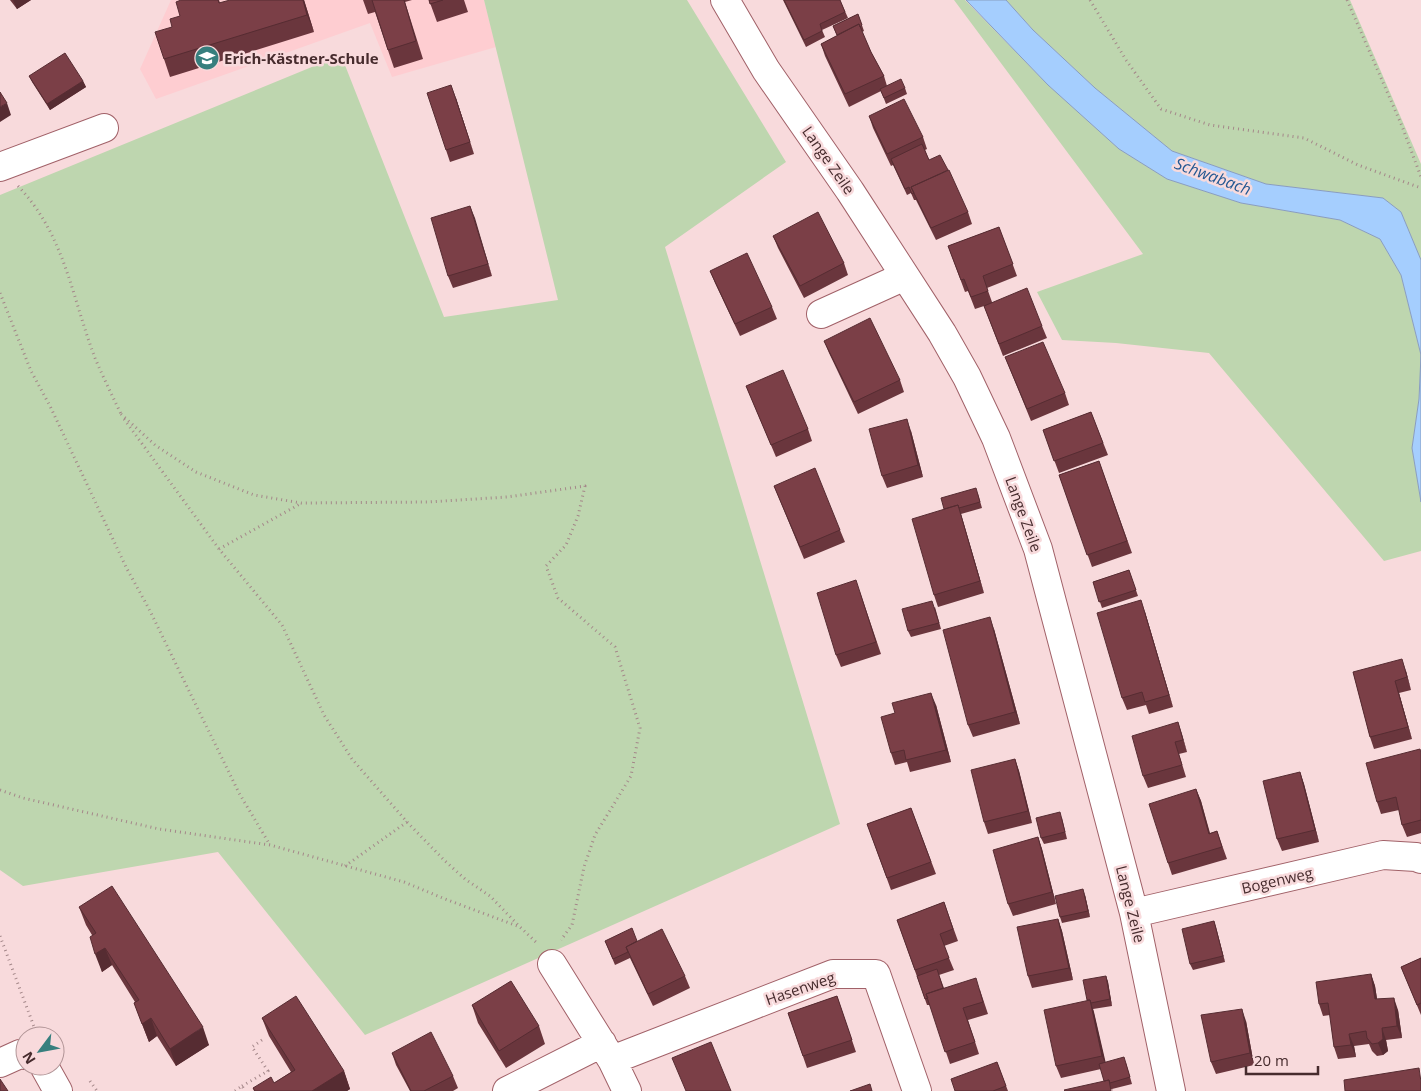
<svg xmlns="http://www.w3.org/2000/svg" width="1421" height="1091" font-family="'Open Sans',sans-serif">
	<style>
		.built { fill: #fecdd1 }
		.green { fill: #bed6af }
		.water { fill: #a5cefe; stroke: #889dbf }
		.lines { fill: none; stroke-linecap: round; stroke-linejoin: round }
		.minor-casing { stroke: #a16168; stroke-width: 30 }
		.path { stroke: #a48789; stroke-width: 3; stroke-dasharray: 1 4; stroke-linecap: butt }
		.minor { stroke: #fff; stroke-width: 28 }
		.wall { fill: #6a363d }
		.shaded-wall { fill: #562c32 }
		.building { fill: #7b3f47; stroke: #562c32 }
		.labels { text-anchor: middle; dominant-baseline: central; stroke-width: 5; stroke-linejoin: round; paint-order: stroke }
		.poi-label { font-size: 15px; font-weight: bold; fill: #462b2d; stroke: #f8dadc; text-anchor: start }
		.street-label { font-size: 15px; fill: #462b2d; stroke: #f8dadc }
		.water-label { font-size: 16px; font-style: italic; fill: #225791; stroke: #f8dadc }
	</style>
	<rect width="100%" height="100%" fill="#f8dadc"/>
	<path class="built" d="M171 0H484L496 47 392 77 370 23 156 99 140 69Z"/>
	<path class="green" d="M484 0H687L786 162 665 247 840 824 365 1035 218 852 23 886 0 870V195L341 55 444 317 558 300Z
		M954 0H965L1048 85 1119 149 1167 179 1241 203 1340 220 1380 239 1401 275 1421 355 1419 399 1412 448 1421 502V551L1384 561 1209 353 1116 343 1062 340 1037 292 1143 254Z
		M1006 0H1350L1421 164V260L1401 212 1383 198 1266 184 1172 151 1095 88 1033 30Z"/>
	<path class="water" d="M966 0H1006L1033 30 1095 88 1172 151 1266 184 1383 198 1401 212 1421 260V502L1412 448 1419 399 1421 355 1401 275 1380 239 1340 220 1241 203 1167 179 1119 149 1048 85Z"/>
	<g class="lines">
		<defs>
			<path id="minor" d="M725 0 766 70 850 191 942 333 967 377 996 438 1038 549 1134 913 1171 1091
				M0 167 104 128
				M821 314 905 276
				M1134 913 1383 855 1416 857 1421 859
				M552 964 612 1060 627 1091
				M612 1060 833 974H876L917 1091
				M0 1063 20 1054 25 1055
				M44 1066 58 1091
				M507 1091 602 1043"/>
		</defs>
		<use href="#minor" class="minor-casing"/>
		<path class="path" d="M1090 0 1126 60 1161 109 1210 125 1304 138 1358 165 1421 188
			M1347 0 1402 126 1421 177
			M18 186C65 235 72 298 95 358 103 377 112 395 121 414
			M0 293 31 371 50 406 127 569 148 607 239 793 270 845
			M121 414 155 445 196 472 254 495 301 503 428 502 507 497 585 486 578 516 566 545 546 566 558 598 615 647 640 728 631 776 595 835 584 867 572 925 561 940
			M124 419 219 549 282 625 324 715 352 759 407 822 445 861 465 879 490 896 520 927
			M219 549 300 504
			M0 790 23 798 159 829 270 845 404 882 445 899 520 927 538 944
			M345 866 407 822
			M0 936 36 1032
			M90 1081 97 1091
			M242 1086 268 1071 252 1047 262 1040
			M235 1091 242 1086 245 1091"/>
		<use href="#minor" class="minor"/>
	</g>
	<path class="wall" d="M10 0H31L17 9Z
		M181 0H219L220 3 304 0 314 32 170 77 164 59 172 27 180 16Z
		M363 0H412L405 2 423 59 394 68 375 12 368 14Z
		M429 0H464L468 12 437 22Z
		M783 0H840L848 18 822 30 825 37 806 47Z
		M858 14 864 31 862 32 871 52 884 76 887 86 905 88 907 94 886 104 881 91 849 107 825 56 821 44 837 36 833 26Z
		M29 76 83 81 86 87 50 110 32 82Z
		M456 98 474 154 450 162 446 150Z
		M869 116 923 137 927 149 925 150 929 160 968 212 972 224 936 240 916 200H914L911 193 907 195 893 165 891 166 873 128Z
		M470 206 492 276 453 288 448 276Z
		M999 227 1017 276 987 288 992 302 1042 326 1047 338 1003 356 984 306 975 309 968 291 965 292 948 246Z
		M773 236 844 263 848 275 804 298 778 248Z
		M710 271 772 307 777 319 740 336 715 283Z
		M824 341 900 380 904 392 858 414 829 353Z
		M1005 357 1065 393 1069 405 1031 421Z
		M746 386 808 429 812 441 776 457Z
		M1091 412 1108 455 1059 473 1043 430Z
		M911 431 923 477 887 488 882 476Z
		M1099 461 1132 553 1092 567 1059 475Z
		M774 486 840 530 845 542 804 559Z
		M978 494 982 508 961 514 984 593 938 607 934 595 944 509Z
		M1129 570 1138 596 1102 608 1093 582Z
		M860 592 881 654 841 667 836 655Z
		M935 607 941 629 911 637 908 631Z
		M1145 612 1173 707 1149 714 1146 705 1127 710 1122 698Z
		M994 629 1020 724 973 737 968 725Z
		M1406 671 1411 690 1399 693 1412 739 1374 749 1370 737 1353 672Z
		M936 705 951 762 910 772 907 762 895 765 891 753Z
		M1178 722 1187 752 1179 754 1186 777 1148 788 1143 776Z
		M1421 752V833L1407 837 1402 825 1399 810 1381 814 1377 802Z
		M1015 759 1019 771 1032 823 988 834 984 822Z
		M1300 772 1304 784 1319 842 1282 851 1277 839Z
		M1196 789 1201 801 1210 833 1217 831 1227 859 1172 875 1168 863Z
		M911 808 936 874 891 890 867 824Z
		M1062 818 1067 839 1044 844 1041 838Z
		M1038 837 1042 849 1056 904 1013 916 1008 904Z
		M1085 895 1090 917 1062 923 1060 917Z
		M944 902 958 941 944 946 954 970 939 975 944 988 980 990 988 1014 968 1020 979 1054 950 1064 930 1005H927L897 920Z
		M79 907 209 1045 176 1066 157 1036 149 1042 134 1003 135 1002 112 965 102 972 92 935 86 925Z
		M1058 919 1062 931 1073 980 1032 988 1028 976Z
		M1214 921 1225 962 1193 970 1190 964Z
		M605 941H637L685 976 690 988 653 1006 630 958 615 965Z
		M1421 958V1015L1401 967Z
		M1371 974 1375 986 1377 999 1398 1010 1402 1038 1386 1040 1388 1051 1383 1055 1377 1056 1372 1051 1369 1044 1354 1046 1356 1057 1338 1059 1334 1047 1330 1015 1323 1016 1319 1004Z
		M1106 976 1108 982 1112 1006 1093 1009 1105 1062 1126 1063 1132 1084 1112 1089 1113 1091 1104 1081 1101 1069 1061 1078 1056 1066 1087 1000Z
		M837 996 856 1052 807 1068 788 1013Z
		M472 1005 539 1026 545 1044 506 1068 478 1023Z
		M262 1018 344 1071 350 1089 347 1091H254L253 1088 274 1083 291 1072 269 1036Z
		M1246 1021 1254 1065 1216 1074 1211 1062Z
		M392 1053 453 1076 458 1088 453 1091H410L396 1065Z
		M997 1062 1008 1091H955Z"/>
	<path class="shaded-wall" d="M13 0H31L17 9Z
		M303 0H304L314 32 307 15Z
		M83 81 86 87 50 110 47 104Z
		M451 85 456 98 474 154Z
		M7 103 11 115 0 122V107Z
		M470 206 475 218 492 276 488 264Z
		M907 419 911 431 923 477 918 465Z
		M958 505 962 518 984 593 980 581Z
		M1141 600 1145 612 1173 707 1169 695Z
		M990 617 994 629 1020 724 1015 712Z
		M1402 659 1406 671 1411 690 1407 677Z
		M1395 681 1399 693 1412 739 1408 727Z
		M931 693 936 705 951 762 946 750Z
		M1178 722 1182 734 1187 752 1183 740Z
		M1015 759 1019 771 1032 823 1028 811Z
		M1300 772 1304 784 1319 842 1315 830Z
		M1196 789 1201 801 1213 846 1209 834Z
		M1038 837 1042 849 1056 904 1052 892Z
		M1083 889 1085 895 1090 917 1088 911Z
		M1058 919 1062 931 1073 980 1069 968Z
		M1214 921 1216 927 1225 962 1223 956Z
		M105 948 112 965 102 972 95 954Z
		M1371 974 1375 986 1379 1011 1375 999Z
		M1106 976 1108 982 1112 1006 1110 999Z
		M1394 998 1398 1010 1402 1038 1397 1026Z
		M1090 1000 1094 1012 1107 1068 1102 1056Z
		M1242 1009 1246 1021 1254 1065 1250 1053Z
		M151 1018 157 1036 149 1042 142 1024Z
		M203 1027 209 1045 176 1066 170 1049Z
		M1382 1028 1386 1040 1388 1051 1383 1055 1378 1043Z
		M1349 1034 1354 1046 1356 1057 1351 1045Z
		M344 1071 350 1089 347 1091H312Z"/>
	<path class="building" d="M181 0H218L219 3 230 0H303L307 15 164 59 155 32 172 27 170 19 180 16 176 2Z
		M372 0H404L416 41 388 50Z
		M429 0H443L430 4Z
		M784 0H840L845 12 820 24 822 31 804 40Z
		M858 14 862 25 860 27 859 24 837 35 833 26Z
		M859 24 871 52 884 76 845 94 821 44Z
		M65 53 83 81 47 104 29 76Z
		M901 79 905 88 884 98 880 89Z
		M451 85 470 142 446 150 427 93Z
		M0 92 7 103 0 107Z
		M904 99 923 137 887 154 869 116Z
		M922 144 929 160 940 155 948 170 911 187 914 193 912 194 909 187 905 189 891 159Z
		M949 170 968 212 931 228 911 187Z
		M470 206 488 264 448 276 431 218Z
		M818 212 844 263 800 286 773 236Z
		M999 227 1013 264 983 276 988 291 971 297 964 279 961 280 948 246Z
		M747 253 772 307 735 324 710 271Z
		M1027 288 1042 326 999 344 984 306Z
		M870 318 900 380 854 402 824 341Z
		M1043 342 1065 393 1027 409 1005 357Z
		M783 370 808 429 771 445 746 386Z
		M1091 412 1103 443 1054 461 1043 430Z
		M907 419 918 465 882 476 869 429Z
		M1099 461 1127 541 1087 555 1059 475Z
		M815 468 840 530 800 547 774 486Z
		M976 488 980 502 959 508 958 505 944 509 941 498Z
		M958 505 980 581 934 595 912 519Z
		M1129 570 1136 590 1099 602 1093 582Z
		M856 580 876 642 836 655 817 593Z
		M1141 600 1169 695 1145 702 1142 692 1122 698 1097 613Z
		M932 601 939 623 908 631 902 609Z
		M990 617 1015 712 968 725 943 630Z
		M1402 659 1407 677 1395 681 1408 727 1370 737 1353 672Z
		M931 693 946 750 906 760 904 750 891 753 881 717 895 713 892 703Z
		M1178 722 1183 740 1175 742 1182 765 1143 776 1132 736Z
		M1420 749 1421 753V820L1402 825 1396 797 1377 802 1366 763Z
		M1015 759 1028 811 984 822 971 770Z
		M1300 772 1315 830 1277 839 1263 781Z
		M1196 789 1209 834 1217 831 1222 847 1168 863 1149 804Z
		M911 808 931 862 887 878 867 824Z
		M1060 812 1065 832 1041 838 1036 818Z
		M1038 837 1052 892 1008 904 993 850Z
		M112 886 203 1027 170 1049 151 1018 142 1024 134 1003 139 1000 105 948 95 954 90 937 96 933 79 907Z
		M1083 889 1088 911 1060 917 1055 896Z
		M944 902 953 929 940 934 949 958 915 970 897 920Z
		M1058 919 1069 968 1028 976 1017 927Z
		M1214 921 1223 956 1190 964 1182 929Z
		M632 928 637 941 626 947 628 952 613 959 605 941Z
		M662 929 685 976 648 994 626 947Z
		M1421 958V1003L1417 1005 1401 967Z
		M937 969 943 988 926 994 928 998 925 999 917 976Z
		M1371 974 1375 999 1394 998 1397 1026 1382 1028 1383 1039 1378 1043 1372 1044 1367 1038 1366 1031 1349 1034 1351 1045 1334 1047 1328 1003 1319 1004 1316 982Z
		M1106 976 1110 999 1091 1003 1090 1000H1087L1083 980Z
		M976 978 983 1002 963 1008 975 1042 945 1052 926 994Z
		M511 981 539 1026 499 1051 472 1005Z
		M296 996 344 1071 312 1091H255L253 1088 271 1077 274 1083 295 1070 262 1018Z
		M837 996 852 1040 803 1056 788 1013Z
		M1090 1000 1102 1056 1056 1066 1044 1010Z
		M1242 1009 1250 1053 1211 1062 1201 1015Z
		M431 1032 453 1076 424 1091H411L392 1053Z
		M711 1042 731 1091H686L672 1058Z
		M1124 1057 1130 1077 1110 1083 1109 1080 1104 1081 1099 1064Z
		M997 1062 1006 1086 993 1091H955L951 1079Z
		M1419 1068 1421 1082V1091H1345L1344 1080Z
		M0 1079 8 1091H0Z
		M1109 1080 1111 1091H1065L1064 1090Z
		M870 1084 872 1091H850Z"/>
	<defs>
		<symbol id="school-disc" viewBox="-11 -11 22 22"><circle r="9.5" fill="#377f7e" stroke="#f8dadc"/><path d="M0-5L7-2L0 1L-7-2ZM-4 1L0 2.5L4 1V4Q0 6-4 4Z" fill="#fff"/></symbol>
	</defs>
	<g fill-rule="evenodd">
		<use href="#school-disc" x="193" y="44" width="28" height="28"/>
	</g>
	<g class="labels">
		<g class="poi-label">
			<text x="224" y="58">Erich-Kästner-Schule</text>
		</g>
		<g class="street-label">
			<text transform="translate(829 160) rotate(55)">Lange Zeile</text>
			<text transform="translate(1024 514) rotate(70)">Lange Zeile</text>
			<text transform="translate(1277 880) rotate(-13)">Bogenweg</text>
			<text transform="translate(1131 904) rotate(76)">Lange Zeile</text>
			<text transform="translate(800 988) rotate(-19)">Hasenweg</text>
		</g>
		<g class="water-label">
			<text transform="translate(1213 176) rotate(20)">Schwabach</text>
		</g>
	</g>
	<g transform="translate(40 1051) rotate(238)"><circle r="24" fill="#f8dadc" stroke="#b19496"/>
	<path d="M0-4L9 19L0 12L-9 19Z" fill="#377f7e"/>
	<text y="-8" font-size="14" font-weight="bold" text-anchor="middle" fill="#462b2d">N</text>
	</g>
	<path d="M1246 1066v8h72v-8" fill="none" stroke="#462b2d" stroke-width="2.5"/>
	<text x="1254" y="1066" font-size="15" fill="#462b2d" stroke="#f8dadc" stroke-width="4" paint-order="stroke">20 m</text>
</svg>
